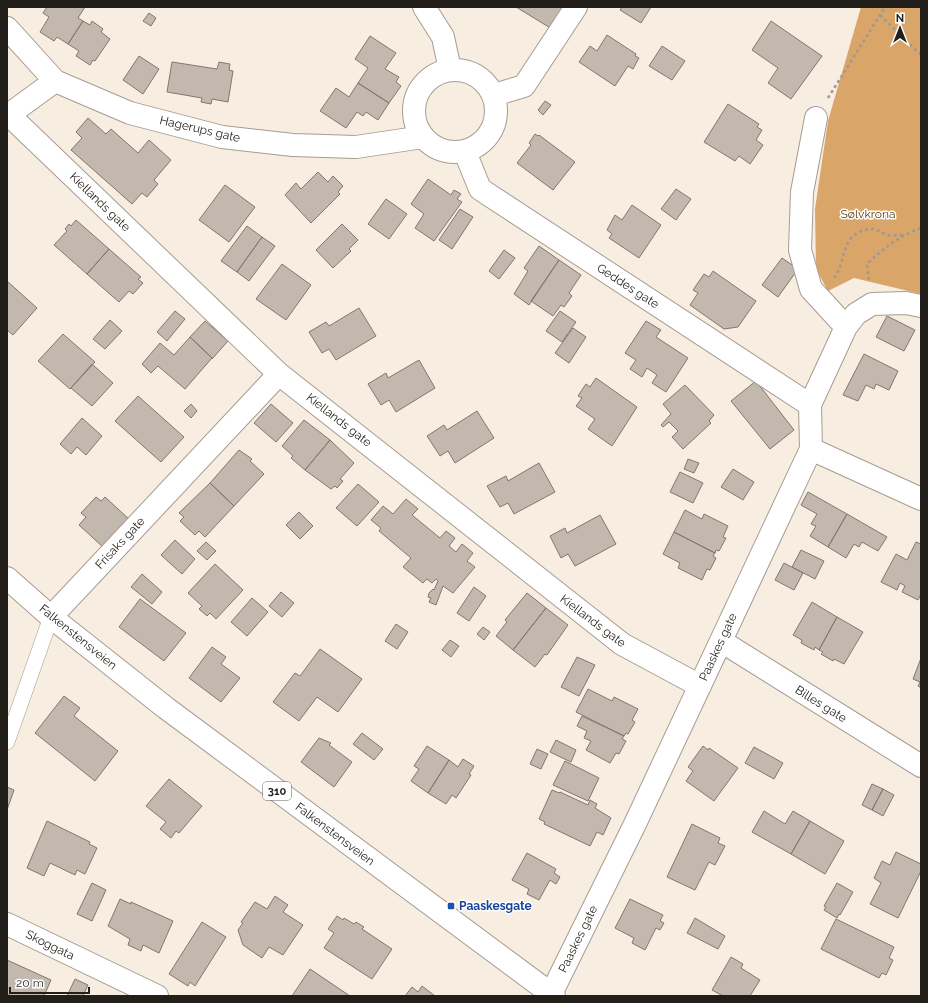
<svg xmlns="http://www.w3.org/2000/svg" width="928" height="1003" font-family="Raleway,sans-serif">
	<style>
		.forest { fill: #d9a569 }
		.building { fill: #c3b8ad; stroke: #81776d }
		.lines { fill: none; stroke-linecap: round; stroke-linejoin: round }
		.service-casing { stroke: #a79c92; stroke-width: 16 }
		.minor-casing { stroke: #a79c92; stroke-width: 24 }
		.primary-casing { stroke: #a79c92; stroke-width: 24 }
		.path { stroke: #a19990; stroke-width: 2.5; stroke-dasharray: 3 3; stroke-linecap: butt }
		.service { stroke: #fff; stroke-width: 15 }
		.minor { stroke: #fff; stroke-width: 22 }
		.primary { stroke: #fff; stroke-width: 22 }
		.transit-dot { fill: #1a4fb4; stroke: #fff; stroke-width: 1.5 }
		.labels { text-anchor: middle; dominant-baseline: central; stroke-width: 3; stroke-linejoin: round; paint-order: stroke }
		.shield { fill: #fff; stroke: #64625f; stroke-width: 1 }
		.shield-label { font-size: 11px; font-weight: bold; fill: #221e1a }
		.street-label { font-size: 12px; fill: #221e1a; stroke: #fff }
		.park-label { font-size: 12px; fill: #5e3b0b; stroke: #fff }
		.transit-label { font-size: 12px; font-weight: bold; fill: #164399; stroke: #fff; text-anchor: start }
	</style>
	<rect width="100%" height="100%" fill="#f8ede1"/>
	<path class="forest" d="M861 7H921V294L854 278 828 291 816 269 815 209 828 121Z"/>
	<path class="building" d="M47 7H85L78 18 83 21 68 44 57 37 54 41 40 32 49 17 43 13Z
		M516 7H565L552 29Z
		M622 7H651L641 23 620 10Z
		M149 13 156 18 151 26 143 21Z
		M83 21 90 25 92 21 103 29 101 32 110 39 95 61 93 60 90 65 76 56 79 51 68 44Z
		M771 21 822 56 791 99 768 83 778 68 752 50Z
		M607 35 636 54 635 56 639 58 633 69 628 66 615 86 579 62 590 46 597 51Z
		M370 36 396 53 385 69 399 77 396 82 401 86 389 103 358 83 368 68 355 59Z
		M662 46 685 61 672 80 649 66Z
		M139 56 159 69 143 94 123 80Z
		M172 62 217 69 219 62 230 64 229 70 233 71 228 102 212 99 211 104 201 102 202 98 167 92Z
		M358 83 389 103 378 120 366 112 363 116 357 112 346 128 320 111 336 88 349 97Z
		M545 101 551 105 543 115 538 110Z
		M728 104 759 124 757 127 762 130 756 140 763 145 750 164 739 156 735 161 704 142Z
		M88 118 106 134 111 129 138 153 149 140 171 160 154 180 158 184 147 197 142 193 132 204 71 150 82 138 76 132Z
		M535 134 538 136 539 135 575 162 553 190 517 163 531 145 529 143Z
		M318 172 328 182 333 176 343 186 338 192 340 194 311 223 285 195 296 183 301 189Z
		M428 179 451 195 454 190 461 194 457 199 462 202 434 241 415 228 424 214 411 204Z
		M225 185 255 207 229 242 199 220Z
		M676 189 691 199 676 220 661 209Z
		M386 199 407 214 389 239 368 224Z
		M632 205 661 225 639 258 609 238 612 234 607 230 615 215 622 220Z
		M460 209 473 217 452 249 439 240Z
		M76 220 109 249 87 274 54 245 67 231 65 229 69 224 71 226Z
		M342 224 358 240 349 249 351 251 333 268 316 250Z
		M247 226 262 237 237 272 221 261Z
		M262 237 275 246 249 281 237 272Z
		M539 246 559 260 529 305 514 294 528 271 524 268Z
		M109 249 141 277 138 279 143 283 133 294 129 291 119 302 87 274Z
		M504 250 515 258 499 279 489 271Z
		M782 258 798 269 778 297 762 285Z
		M559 260 581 275 569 293 572 296 564 307 561 305 553 316 531 301Z
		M282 264 311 285 286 320 256 299Z
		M713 271 756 301 738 327 724 329 690 305 698 293 693 290 704 274 709 277Z
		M7 281 37 308 13 335 7 330Z
		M359 308 376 336 336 360 329 349 322 353 309 332 326 322 329 326Z
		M175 311 185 319 167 341 157 332Z
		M560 311 576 322 562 342 546 331Z
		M887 316 915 330 904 351 876 337Z
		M110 320 122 331 105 349 93 339Z
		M205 321 228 341 212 359V358L190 337Z
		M646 321 661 330 656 337 688 358 666 392 652 383 657 375 647 368 642 377 630 369 636 360 625 353Z
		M573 328 586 337 569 363 555 353Z
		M63 334 95 362 70 389 38 361Z
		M190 337 212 358 185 389 158 366 151 373 142 364 160 343 174 355Z
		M864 354 898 371 889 390 876 384 874 389 866 385 858 401 843 395Z
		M419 360 435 388 396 412 389 400 381 405 368 384 386 373 388 378Z
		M92 364 113 383 92 406 71 388Z
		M596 378 637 407 612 446 588 429 595 419 576 406 582 398 578 396 586 384 590 387Z
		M756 381 794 430 770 449 731 401Z
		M685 385 714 415 709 421 711 423 683 449 672 437 678 431 669 422 663 427 661 425 671 414 663 404Z
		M138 396 184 437 161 462 115 421Z
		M191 404 197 411 191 418 184 411Z
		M271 404 293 423 276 442 254 423Z
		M477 411 494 438 455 463 448 451 440 456 427 436 444 425 447 430Z
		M82 418 102 436 86 455 77 447 71 454 60 444Z
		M304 420 330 440 305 470 291 458 293 456 282 446Z
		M330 440 354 463 340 479 343 481 337 488 335 486 331 489 305 470Z
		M239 450 252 459 250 461 264 474 234 506 210 483Z
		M688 459 699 463 694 473 684 469Z
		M539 463 555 492 514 514 508 503 500 507 487 486 506 476 508 481Z
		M733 469 754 482 743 500 721 487Z
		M680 472 703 483 693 503 670 492Z
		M210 483 234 506 205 537 199 531 195 535 180 521 184 517 179 513Z
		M358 484 379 502 357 526 336 508Z
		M808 492 847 514 828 547 810 536 816 526 811 524 817 514 801 505Z
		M96 497 101 501 105 497 130 520 104 548 79 525 86 517 81 513Z
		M406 499 418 509 412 515 440 538 446 531 455 538 449 546 456 552 462 544 473 553 467 561 475 567 453 593 443 586 436 605 429 602 431 598 428 597 429 593 433 589 434 590 438 581 436 579 432 583 427 579 423 583 403 567 411 558 379 531 381 528 371 520 383 506 393 514Z
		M685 510 702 519 704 514 728 526 723 537 726 538 719 551 716 550 715 553 674 532Z
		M299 512 313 526 300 539 286 525Z
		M847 514 887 537 878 551 862 542 859 547 854 544 846 558 828 547Z
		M600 515 616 544 575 566 568 554 561 558 550 536 565 528 567 533Z
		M674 532 715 553 713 556 716 558 710 570 707 569 702 580 678 568 680 563 663 554Z
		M175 540 195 559 182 574 161 555Z
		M206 542 216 551 207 560 197 551Z
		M916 542 921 544V594L918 600 902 592 905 586 900 583 897 590 881 582 896 554 907 560Z
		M801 550 824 561 815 579 792 567Z
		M784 563 803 573 794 590 775 580Z
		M215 564 243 590 216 619 210 613 207 616 199 609 202 606 188 593Z
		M142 574 162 592 152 604 131 587Z
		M474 587 486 596 469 621 457 613Z
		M281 592 294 603 282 617 269 606Z
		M527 593 546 608 513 650 496 636 507 622 505 620Z
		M252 598 268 612 247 636 231 622Z
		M140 599 186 633 164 661 119 627Z
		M812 602 837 617 819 650 815 647 814 650 801 643 802 640 793 635Z
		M546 608 568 625 547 655 545 654 535 667 513 650Z
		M837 617 863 632 844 664 834 659 833 661 821 654 823 652 819 650Z
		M396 624 408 632 397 649 385 641Z
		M483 627 490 632 484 640 477 634Z
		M450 640 459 646 451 657 442 650Z
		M212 647 226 657 221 664 240 678 221 702 189 678Z
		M320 649 362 679 338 712 317 697 299 721 273 702 295 673 300 676Z
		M577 657 595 665 579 696 561 687Z
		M921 658V688L918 686 920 682 913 679Z
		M588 689 612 701 614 697 638 709 632 720 635 722 628 734 626 733 624 736 576 712Z
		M64 696 80 708 74 716 118 751 95 781 35 733Z
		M582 716 624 736 622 739 626 741 619 754 616 753 610 763 586 750 591 741 584 738 587 731 577 726Z
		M362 733 383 749 374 760 353 744Z
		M319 738 331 743 329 745 352 762 334 787 301 762Z
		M556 740 576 750 571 762 550 752Z
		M427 746 449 760 428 793 411 781 419 769 414 766Z
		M703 746 708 750 709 748 738 768 714 801 686 781 693 771 688 767Z
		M754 747 783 763 774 779 745 763Z
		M537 749 548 754 541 769 530 764Z
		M463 759 474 766 469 774 471 775 456 798 452 795 446 804 428 793 449 760 458 767Z
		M565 761 599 778 588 801 553 785Z
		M169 779 202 806 179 833 176 831 171 838 160 829 166 822 146 806Z
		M872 784 883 789 872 810 862 805Z
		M7 787 14 790 7 810Z
		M883 789 894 795 883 816 872 810Z
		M552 790 559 793 560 792 588 805 590 800 597 804 595 808 611 818 603 835 597 832 590 846 544 824 545 822 539 819Z
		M764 811 785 824 793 811 810 821 791 854 752 832Z
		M47 821 90 842 89 844 97 848 85 874 77 870 75 875 50 863 44 876 27 868Z
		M810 821 844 841 825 874 791 854Z
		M692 824 720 838 718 843 725 846 715 865 709 862 695 890 667 877Z
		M896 852 921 864V871L898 918 870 904 881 883 874 878 882 861 890 865Z
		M527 853 556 869 554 873 560 877 556 884 550 880 539 900 527 894 529 889 512 880Z
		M92 883 106 890 92 921 77 914Z
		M837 883 853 892 840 915 839 914 837 918 824 910 826 907 824 906Z
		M275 896 288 905 283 912 303 925 283 955 269 947 262 958 243 945 238 930 243 923 241 922 255 902 267 909Z
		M120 899 131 904V902L173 921 159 953 143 945 141 951 128 945 130 939 108 926Z
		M630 899 663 915 660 921 664 923 660 930 656 928 645 950 632 943 634 938 615 928Z
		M337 916 343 920 344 918 354 924 356 922 364 927 362 929 392 949 372 979 324 948 334 933 328 929Z
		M695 918 725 936 718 949 687 933Z
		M836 919 894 947 889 958 893 960 886 975 882 973 879 978 821 949Z
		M202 922 226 937 195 986 190 982 188 986 169 974Z
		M731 957 743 964 741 968 760 980 750 996H723L712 990Z
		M7 960 51 980 44 996H11L7 994Z
		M310 969 350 996H292Z
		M75 979 88 985 83 996H67Z
		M422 986 435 996H405L412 987 418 992Z"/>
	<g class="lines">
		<defs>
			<path id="service" d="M7 742 51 617"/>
			<path id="minor" d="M424 7 443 37 450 70
				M7 28 55 81 130 113 222 137 293 145 356 147 423 137
				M414 111a41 41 0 1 1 82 0a41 41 0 1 1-82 0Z
				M494 95 524 86 576 7
				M9 115 279 374 622 644 700 686
				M7 116 55 81
				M816 118 802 192 800 250 811 289 846 327
				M465 152 480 189 810 405
				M811 449 921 499
				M51 617 279 374
				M721 641 921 766
				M7 924 157 996
				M551 994 635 824 811 449 810 405 846 327 856 314 872 304 906 303 921 306"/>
			<path id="primary" d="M7 578 51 617 166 708 554 996"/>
		</defs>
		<use href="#service" class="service-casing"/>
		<use href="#minor" class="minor-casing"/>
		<use href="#primary" class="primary-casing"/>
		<path class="path" d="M880 15 921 55
			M828 98 885 7
			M834 278C847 262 839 233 870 229 877 228 881 233 887 235 892 236 898 235 903 235
			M869 280 867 264C883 248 900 236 921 228"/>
		<use href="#service" class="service"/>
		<use href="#minor" class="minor"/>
		<use href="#primary" class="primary"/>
	</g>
	<rect class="transit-dot" x="447" y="902" width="8" height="8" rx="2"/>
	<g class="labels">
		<rect class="shield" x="263" y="782" width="28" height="18" rx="3"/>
		<g class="shield-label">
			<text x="277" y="791">310</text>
		</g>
		<g class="street-label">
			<text transform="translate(200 129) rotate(13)">Hagerups gate</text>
			<text transform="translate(100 202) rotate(44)">Kiellands gate</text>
			<text transform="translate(628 286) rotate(33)">Geddes gate</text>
			<text transform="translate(339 420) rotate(38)">Kiellands gate</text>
			<text transform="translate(120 543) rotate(-47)">Frisaks gate</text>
			<text transform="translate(593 621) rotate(37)">Kiellands gate</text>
			<text transform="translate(78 637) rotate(39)">Falkenstensveien</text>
			<text transform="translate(718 647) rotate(-65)">Paaskes gate</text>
			<text transform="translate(821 704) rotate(32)">Billes gate</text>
			<text transform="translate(335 834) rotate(37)">Falkenstensveien</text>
			<text transform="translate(578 939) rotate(-64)">Paaskes gate</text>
			<text transform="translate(50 945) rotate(26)">Skoggata</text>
		</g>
		<g class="park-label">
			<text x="868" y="214">Sølvkrona</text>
		</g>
		<g class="transit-label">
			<text x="459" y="906">Paaskesgate</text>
		</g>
	</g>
	<rect width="928" height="1003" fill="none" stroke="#221e1a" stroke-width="16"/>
	<g transform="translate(900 28)" stroke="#ffffff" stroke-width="3" paint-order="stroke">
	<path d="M0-3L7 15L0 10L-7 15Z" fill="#221e1a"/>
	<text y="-6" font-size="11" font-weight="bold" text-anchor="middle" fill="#221e1a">N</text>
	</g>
	<path d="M10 987v6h79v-6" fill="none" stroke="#221e1a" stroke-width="2"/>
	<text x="16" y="987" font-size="12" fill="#221e1a" stroke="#ffffff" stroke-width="3" paint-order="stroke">20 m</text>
</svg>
